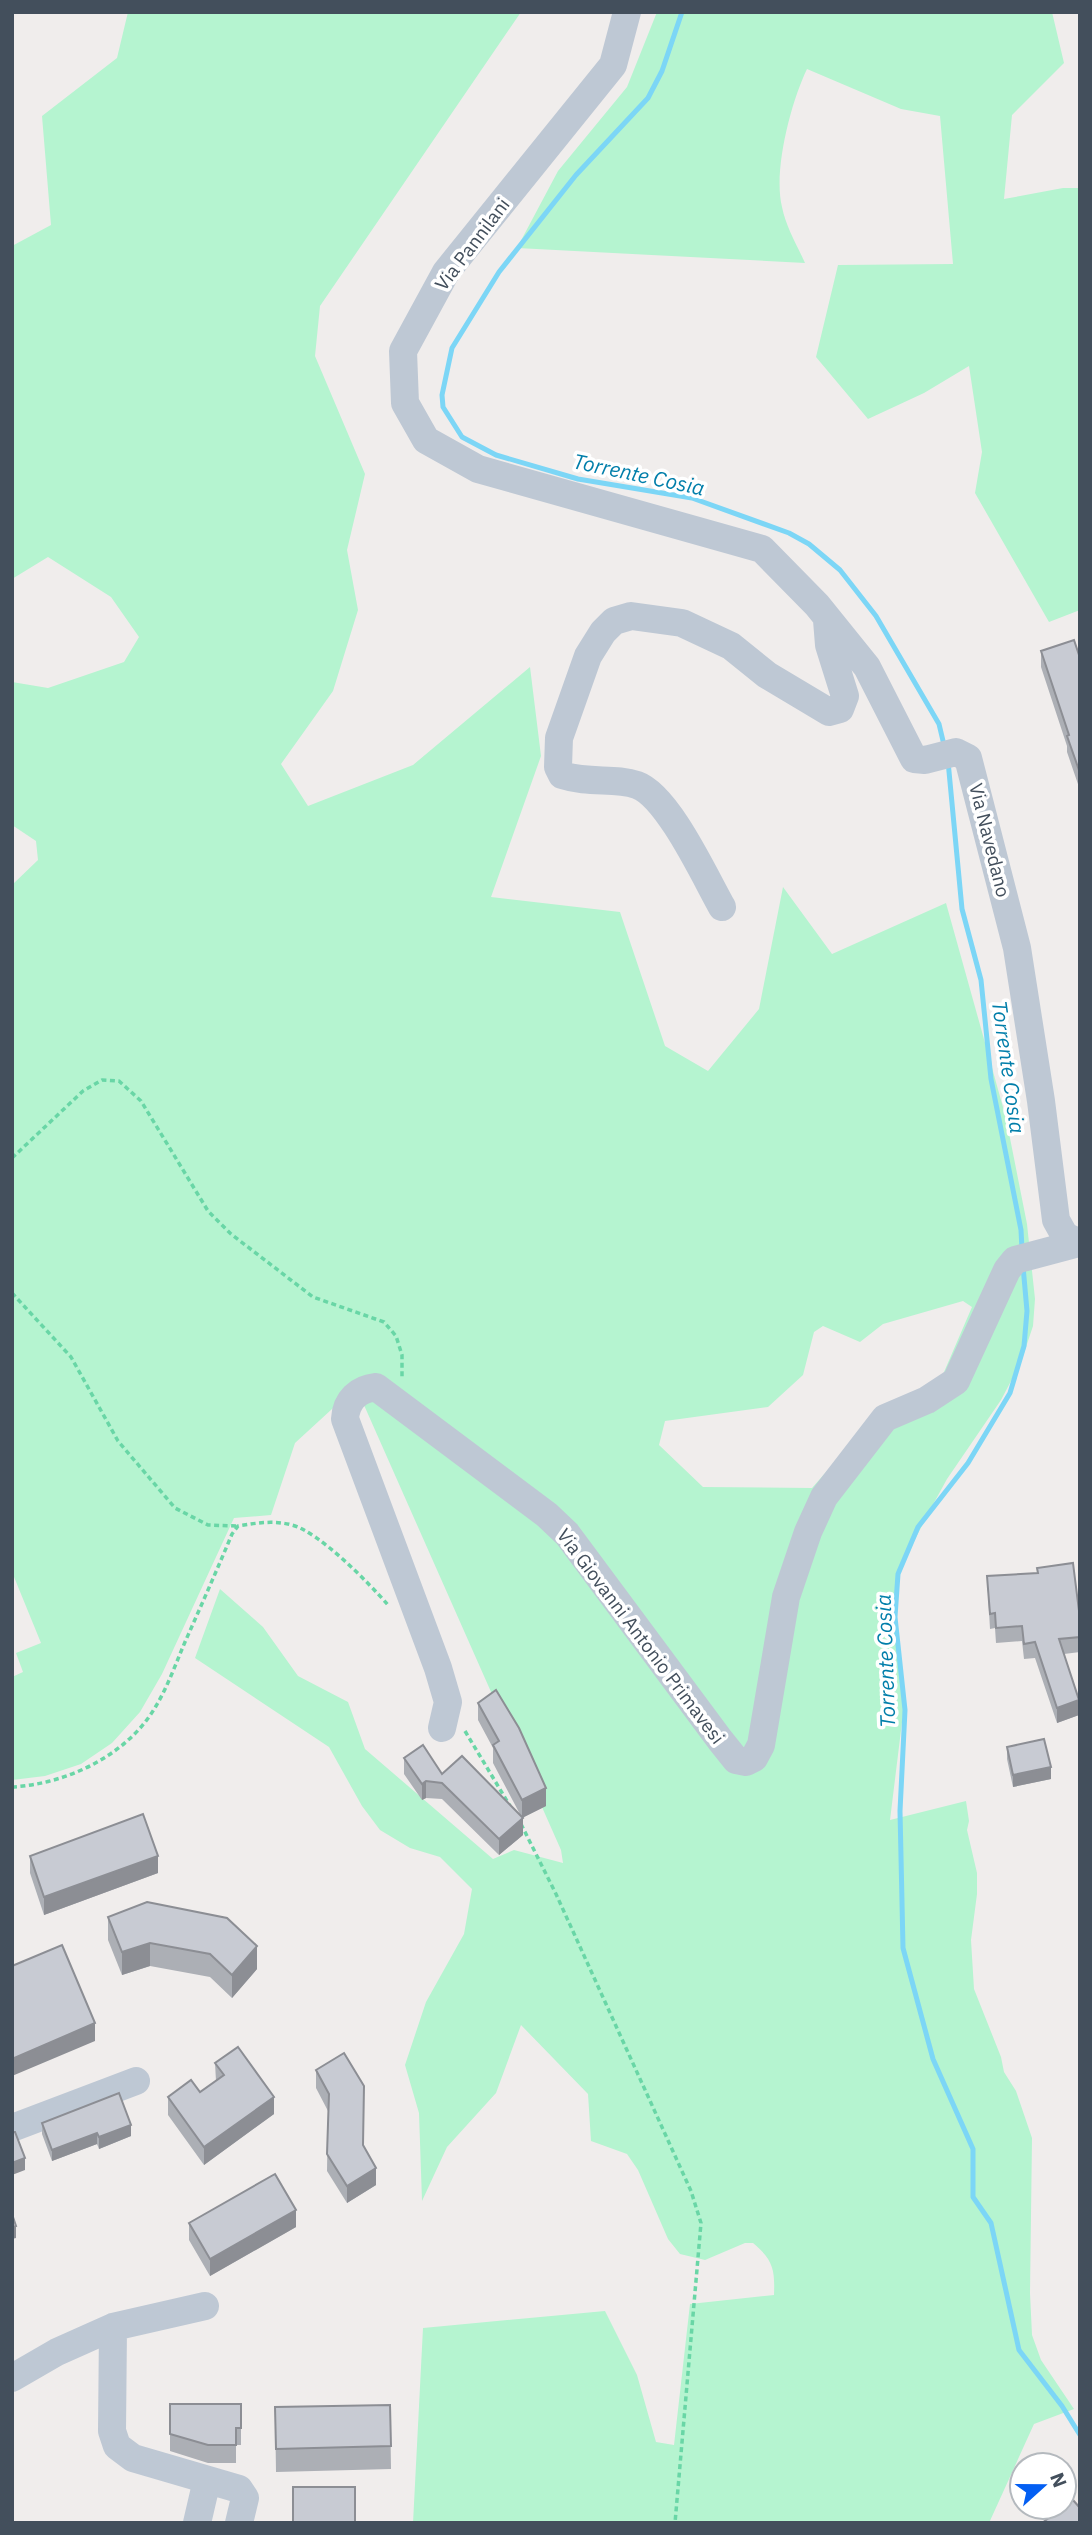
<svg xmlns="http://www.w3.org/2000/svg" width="1092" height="2535" font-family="'IBM Plex Sans',sans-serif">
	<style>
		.green { fill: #b5f4d0; fill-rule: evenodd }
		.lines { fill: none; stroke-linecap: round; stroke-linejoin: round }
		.stream { stroke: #7cd6f6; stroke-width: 5 }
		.path { stroke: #69d6a6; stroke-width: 3.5; stroke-dasharray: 5 3.5; stroke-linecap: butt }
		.minor { stroke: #bec8d4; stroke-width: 28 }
		.wall { fill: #acafb5 }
		.shaded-wall { fill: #8c8e94 }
		.building { fill: #c8cbd3; stroke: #8c8e94; stroke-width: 2 }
		.labels { text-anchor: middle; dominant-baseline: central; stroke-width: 7; stroke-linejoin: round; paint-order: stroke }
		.street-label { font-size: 19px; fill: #434f5c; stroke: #fff }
		.water-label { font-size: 21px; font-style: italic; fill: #017eaa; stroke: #fff }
	</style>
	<rect width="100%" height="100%" fill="#f0edec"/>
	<path class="green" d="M128 12H521L320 306 315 356 365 474 347 550 358 610 333 691 281 764 308 806 413 765 530 667 541 756 491 897 620 912 665 1046 708 1071 759 1009 783 887 832 954 946 903 1006 1118 1027 1224 1035 1299 1033 1326 1021 1362 1001 1400 947 1479 930 1510 903 1563 895 1591V1628L904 1706 890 1820 966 1801 969 1821 967 1830 977 1873V1894L971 1940 974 1989 1001 2057 1004 2072 1016 2091 1032 2138 1030 2293 1032 2335 1041 2360 1074 2409 1034 2424 989 2523H413L423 2328 605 2311 637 2375 656 2442 674 2445 690 2304 774 2295C775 2269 773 2260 753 2243H745L705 2260 680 2254 668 2239 638 2170 627 2154 591 2141 588 2094 521 2025 496 2093 447 2147 422 2201 419 2113 405 2065 426 2002 464 1934 472 1889 440 1857 410 1848 380 1830 362 1806 329 1747 195 1658 220 1589 263 1627 298 1676 348 1702 365 1749 493 1859 514 1850 563 1863 561 1850 356 1387 295 1443 271 1515 234 1518 162 1674 140 1712 112 1743 81 1764 45 1776 12 1780V1677L23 1672 16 1653 41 1643 12 1572V885L38 860 36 841 12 825V682L48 688 124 662 139 637 111 597 48 557 12 579V246L51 225 42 116 117 58ZM963 1301 972 1307 941 1379 878 1413 812 1488 703 1487 659 1445 665 1421 768 1407 803 1375 814 1332 823 1326 860 1342 883 1324Z
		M657 12H1052L1064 63 1012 115 1004 199 1063 188H1080V610L1049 622 975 493 982 452 969 366 924 393 868 419 816 357 838 265 953 264 940 116 901 109 807 69C791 102 773 171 782 207 786 227 797 245 805 263L517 248 558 171 627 87Z"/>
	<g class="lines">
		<path class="stream" d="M682 12 662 71 648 98 576 175 499 272 452 348 442 395 443 407 462 437 496 455 578 479 692 498 789 533 809 544 840 570 876 616 939 724 944 745
			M948 761 962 909 981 980 991 1079 1021 1230 1022 1249
			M1023 1266 1027 1311 1024 1346 1010 1393 968 1463 918 1527 898 1574 895 1617 905 1710 900 1811 903 1948 933 2059 973 2149V2197L991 2223 1019 2350 1062 2406 1080 2435"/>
		<path class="path" d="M12 1158 83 1091 102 1080 119 1081 141 1101 208 1211 231 1234 313 1297 384 1322 396 1336 402 1355V1379
			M12 1293 71 1357 118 1441 175 1508 208 1525 237 1526
			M465 1731 510 1806
			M12 1787C67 1784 128 1755 156 1706 168 1686 176 1663 185 1642 201 1606 217 1570 232 1534L238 1526C257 1523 273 1520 292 1525 319 1532 369 1583 388 1605
			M521 1824 556 1894 691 2191 701 2223 675 2523"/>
		<path class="minor" d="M627 12 613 65 446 272 403 351 405 403 426 440 478 469 762 549 817 605 867 667 914 759 925 760 956 752 968 758 1017 948 1041 1101 1056 1220 1065 1236 1080 1243
			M722 907C705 877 668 796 637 785 615 777 589 784 562 775L558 767 559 738 588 656 603 632 614 621 631 616 682 623 731 646 767 675 829 712 840 709 845 696 829 645 827 620
			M442 1728 448 1702 438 1668 345 1419C346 1400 358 1389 376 1387L547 1515 567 1534 720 1740 736 1760 746 1762 754 1758 761 1745 786 1597 808 1532 824 1497 885 1418 927 1400 956 1381 1007 1270 1015 1260 1079 1243
			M12 2128 136 2081
			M113 2327 112 2431 117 2446 133 2458 239 2489 245 2498 239 2523
			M12 2378 57 2352 113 2327 205 2306
			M197 2523 207 2480"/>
	</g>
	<path class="wall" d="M1041 651 1080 658V790L1067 752V746L1041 667Z
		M1037 1568 1080 1619V1652L1064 1654 1079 1715 1057 1723 1035 1658 1024 1659 1022 1641 996 1643 995 1628 990 1629 987 1576 1037 1573Z
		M478 1703 546 1806 522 1818 493 1763V1748L478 1720Z
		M1007 1747 1051 1779 1013 1787 1007 1759Z
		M404 1758 442 1774 523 1835 499 1855 442 1799 426 1798 422 1800 404 1774Z
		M30 1856 158 1873 44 1915 30 1873Z
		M108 1917 257 1969 232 1998 210 1977 150 1966 122 1975 108 1940Z
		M215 2063 274 2114 204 2165 168 2115V2097L200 2092 216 2081Z
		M316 2070 363 2146 376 2185 347 2203 327 2171 328 2111 316 2088Z
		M42 2123 131 2136 99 2149 97 2144 52 2161 42 2134Z
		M189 2223 296 2227 210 2276 189 2240Z
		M170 2404H241V2445H236V2463H208L170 2451Z
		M390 2405 391 2469 276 2472 275 2407Z"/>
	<path class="shaded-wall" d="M1079 1700V1715L1057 1723V1708Z
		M1051 1767V1779L1013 1787V1775Z
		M426 1781V1798L422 1800V1784Z
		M546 1788V1806L522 1818V1800Z
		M523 1818V1835L499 1855V1839Z
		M158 1856V1873L44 1915V1897Z
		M150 1943V1966L122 1975V1952Z
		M257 1946V1969L232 1998V1975Z
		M95 2023V2041L12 2076V2059Z
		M274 2097V2114L204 2165V2147Z
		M131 2125V2136L99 2149V2137Z
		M97 2133V2144L52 2161V2150Z
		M25 2158V2170L12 2175V2163Z
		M376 2168V2185L347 2203V2186Z
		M296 2210V2227L210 2276V2259Z
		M16 2226V2238L12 2239V2227Z"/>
	<path class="building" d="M1074 640 1080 658V773L1067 736 1069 735 1041 651Z
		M1073 1563 1080 1619V1637L1059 1639 1079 1700 1057 1708 1035 1642 1024 1644 1022 1626 996 1628 995 1613 990 1614 987 1576 1038 1573 1037 1568Z
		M496 1690 519 1728 546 1788 522 1800 493 1745 499 1741 478 1703Z
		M1044 1739 1051 1767 1013 1775 1007 1747Z
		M423 1745 442 1774 462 1756 523 1818 499 1839 442 1783 426 1781 422 1784 404 1758Z
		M143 1814 158 1856 44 1897 30 1856Z
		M147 1902 227 1918 257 1946 232 1975 210 1954 150 1943 122 1952 108 1917Z
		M62 1945 95 2023 12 2059V1966Z
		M238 2047 274 2097 204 2147 168 2097 191 2080 200 2092 224 2075 215 2063Z
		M344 2053 364 2086 363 2145 376 2168 347 2186 327 2154 329 2094 316 2070Z
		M119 2093 131 2125 99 2137 97 2133 52 2150 42 2123Z
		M12 2132H15L25 2158 12 2163Z
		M275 2174 296 2210 210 2259 189 2223Z
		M12 2214 16 2226 12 2227Z
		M170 2404H241V2428H236V2445H208L170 2434Z
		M390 2405 391 2446 276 2449 275 2407Z
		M293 2487H355V2523H293Z
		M1073 2500 1080 2508V2523H1042Z"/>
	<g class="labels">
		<g class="street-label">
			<text transform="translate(472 244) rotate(-53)">Via Pannilani</text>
			<text transform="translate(990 840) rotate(76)">Via Navedano</text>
			<text transform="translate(641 1636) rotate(53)">Via Giovanni Antonio Primavesi</text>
		</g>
		<g class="water-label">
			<text transform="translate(639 474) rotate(12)">Torrente Cosia</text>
			<text transform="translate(1009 1067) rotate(82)">Torrente Cosia</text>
			<text transform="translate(885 1661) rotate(-92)">Torrente Cosia</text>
		</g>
	</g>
	<rect width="1092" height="2535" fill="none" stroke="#434f5c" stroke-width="28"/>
	<g transform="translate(1043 2486) rotate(69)"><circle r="33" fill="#ffffff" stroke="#b4b9be" stroke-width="2"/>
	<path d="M0-5L12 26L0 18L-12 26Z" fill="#045ff3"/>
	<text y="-10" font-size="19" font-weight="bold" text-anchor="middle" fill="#434f5c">N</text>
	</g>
</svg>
